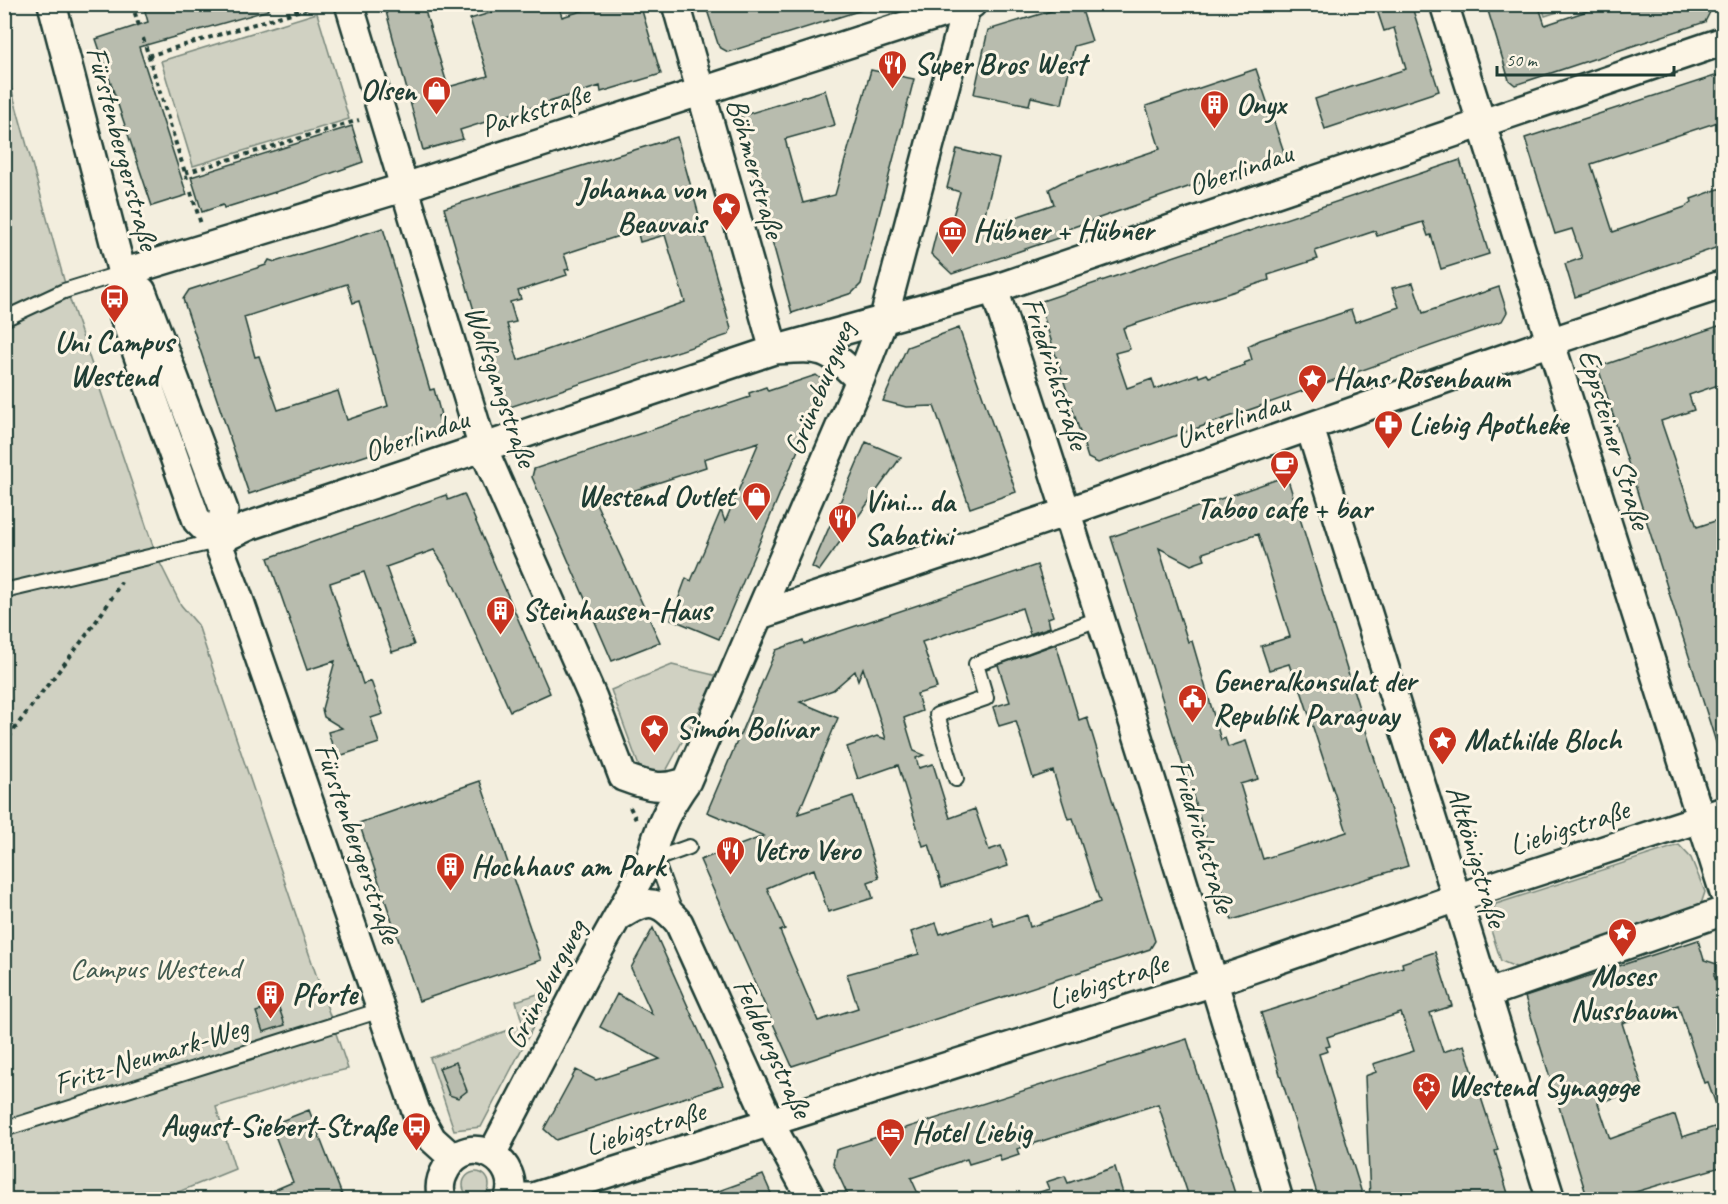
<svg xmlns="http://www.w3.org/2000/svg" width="1728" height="1204" font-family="Caveat,sans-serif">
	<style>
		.green { fill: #d0d1c2; stroke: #78877b; stroke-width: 1.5 }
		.building { fill: #b8bcae; stroke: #1f3d34; stroke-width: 1.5; fill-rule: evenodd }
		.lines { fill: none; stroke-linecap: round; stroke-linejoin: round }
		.service-casing { stroke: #1f3d34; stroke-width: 18 }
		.minor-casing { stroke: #1f3d34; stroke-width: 32 }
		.path { stroke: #1f3d34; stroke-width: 4; stroke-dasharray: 4.5 4.5; stroke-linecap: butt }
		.service { stroke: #fcf5e5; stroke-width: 14 }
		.minor { stroke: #fcf5e5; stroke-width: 27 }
		.labels { text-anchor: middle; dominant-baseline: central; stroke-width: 6; stroke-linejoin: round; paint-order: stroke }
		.poi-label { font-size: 30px; font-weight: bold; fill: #1f3d34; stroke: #fcf5e5; text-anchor: start }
		.street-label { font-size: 30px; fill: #1f3d34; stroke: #fcf5e5 }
		.park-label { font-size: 30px; fill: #425b50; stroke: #fcf5e5 }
	</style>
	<rect width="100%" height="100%" fill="#f3eede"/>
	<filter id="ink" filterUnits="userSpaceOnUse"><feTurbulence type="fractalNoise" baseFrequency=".0167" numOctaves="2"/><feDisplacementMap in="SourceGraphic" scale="12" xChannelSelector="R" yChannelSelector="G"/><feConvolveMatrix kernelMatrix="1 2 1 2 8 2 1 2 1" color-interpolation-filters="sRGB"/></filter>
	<g filter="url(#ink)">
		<path class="green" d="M1541 4H1579V5L1545 16Z
			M317 13 349 119 193 166 161 61Z
			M4 62 67 291 156 555 181 605 198 625 348 1069 313 1077 216 1107 235 1169 161 1199H67L57 1191 35 1199H5Z
			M672 665 718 676 666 771 654 774 640 769 611 690Z
			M1679 845 1691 858 1705 892 1700 907 1518 968 1501 961 1487 918 1496 904Z
			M553 989 481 1127 454 1130 430 1058 523 1025 516 1001Z
			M463 1185a13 13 0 1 1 26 0a13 13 0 1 1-26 0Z"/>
		<path class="building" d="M143 4H268L269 10 139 47 187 195 152 206 96 39 148 22Z
			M384 4H423L448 87 488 76 470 19 520 4H558L562 17 604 4H640L661 74 601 92 600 86 460 130 463 139 423 150Z
			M714 4H864L865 9 728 52 719 47 707 10Z
			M1074 4H1080L1092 41 1074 46 1062 104 1031 97 1029 105 974 94 988 30Z
			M1375 4H1411L1439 91 1325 129 1315 99 1406 69 1394 28 1384 31Z
			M1486 4H1538L1545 25 1608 4H1714L1705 22 1515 85 1509 80Z
			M1256 69 1285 155 1248 167 1251 174 1214 187 1211 179 1062 231 1064 236 952 274 931 254 938 226H950L960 192 947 188 957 149 999 159 981 229 1054 204 1049 189 1062 182 1160 149 1146 106Z
			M871 70 914 79 861 284 852 293 792 313 738 117 825 90 835 125 785 139 803 203 835 195Z
			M1724 73V120L1591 164 1613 232 1685 207 1692 202 1691 199 1724 187V245L1575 297 1565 264 1582 258 1572 229 1555 234 1525 138Z
			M352 126 363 162 298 185 224 208 223 205 202 212 191 177Z
			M677 137 731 329 728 335 510 407 501 403 444 208ZM637 230 640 242 665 235 685 302 518 360 507 324 516 322 510 302 521 299 518 291 567 275 565 270 569 269 564 254Z
			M1460 160 1489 254 1441 269 1431 235 1428 236 1423 222 1377 236 1375 231 1315 251 1318 259 1268 275 1269 280 1123 328 1130 349 1115 353 1127 388 1152 379 1155 389 1198 374 1199 377 1207 374 1209 377 1245 365 1244 363 1252 360 1248 346 1260 340 1351 310 1355 322 1399 307 1392 288 1413 283 1423 313 1499 287 1507 312 1502 321 1098 463 1088 458 1039 302Z
			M383 228 430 390 434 389 441 415 438 416 442 430 423 436 425 440 390 451 389 448 249 494 183 299 189 290 266 265 269 260 275 262ZM347 284 353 303 359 301 388 406 347 420 338 391 278 410 259 356 255 357 244 317Z
			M1724 324V383L1689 395 1694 410 1661 421 1697 527 1724 518V751L1719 752 1598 367Z
			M959 328 1016 492 970 508 934 406 906 407 883 401 907 347Z
			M816 375 826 383 719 639 671 619 686 578 691 581 721 510 725 522 759 442 704 459 706 467 596 503 660 642 612 661 532 477 534 469 750 397 749 393 766 387 768 391Z
			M866 442 901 457 819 571 812 567Z
			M1278 479 1289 483 1408 866 1232 920 1111 537ZM1258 534 1290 637 1261 646 1269 670 1289 664 1292 673 1295 672 1347 832 1263 859 1240 784 1258 779 1246 741 1228 747 1225 738 1221 740 1192 641 1188 642 1159 548 1191 565 1205 560 1203 553Z
			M464 494 550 693 510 711 447 570 434 550 386 567 414 645 392 652 364 572 330 583 363 684 371 681 383 714 371 718 379 743 336 757 328 732 342 728 324 717 322 709 335 661 307 670 268 558 446 495 448 500Z
			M1037 565 1053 616 1048 618 1050 627 1030 634 1022 608 922 642 937 688 917 694 922 711 904 718 914 751 924 755 916 758 919 768 933 764 950 818 975 809 989 850 1001 846 1008 866 942 887 929 844 923 846 898 765 858 779 847 747 877 736 886 739 863 668 858 680 855 671 833 690 800 702 838 718 798 814 853 796 879 878 868 882 873 898 828 912 814 869 795 876 767 888 785 929 780 931 818 1021 858 1008 847 974 919 954 911 932 936 923 940 934 991 917 994 926 1027 915 1030 927 1100 902 1081 843 1073 818 1068 819 1053 771 1033 778 1016 721 999 726 993 707 1010 702 998 665 1056 644 1079 720 1087 717 1155 941 1150 949 792 1066 700 860 764 836 707 812 776 650 803 640 804 644 817 639Z
			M480 781 541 960 419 1001 359 823Z
			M653 928 723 1085 556 1140 544 1129 576 1070 596 1080 660 1059 600 1027 617 994 652 1014 631 968Z
			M1698 940 1704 960 1720 965 1714 975 1724 1006V1116H1720L1708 1082 1704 1083 1678 1005 1622 1023 1643 1089 1598 1103 1610 1139 1675 1115 1682 1137 1724 1124V1166L1632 1193 1633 1196 1622 1200H1588L1525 997Z
			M1435 952 1452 1006 1430 1013 1443 1052 1464 1045 1498 1150 1495 1151 1510 1200H1370L1365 1076 1376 1072 1373 1064 1414 1051 1401 1013 1327 1037 1330 1046 1326 1047 1328 1051 1319 1054 1364 1200H1319L1261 1013 1403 967 1402 963Z
			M278 1005 285 1025 263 1032 256 1012Z
			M1187 1039 1237 1200H1190L1158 1104 1017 1149 1019 1155 1001 1161 999 1155 969 1164 967 1159 911 1178 921 1200H850L833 1163 836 1150Z
			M456 1062 467 1091 458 1098 449 1095 439 1068Z
			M309 1110 344 1200H251L293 1182 271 1125Z
			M1115 1167 1125 1200H1028V1196L1049 1189 1046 1182 1065 1176 1068 1183Z
			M763 1175 774 1200H703L702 1197Z"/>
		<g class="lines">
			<defs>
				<path id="service" d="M4 319 64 291 122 273
					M4 591 217 541
					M956 779 937 715 986 698 976 664 1101 618
					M651 857 658 866 675 912
					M651 857 664 856 689 847
					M4 1129 381 1010"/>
				<path id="minor" d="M52 4 122 273 120 299 123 314 197 521 217 541 237 593 416 1111 432 1139 453 1158
					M349 4 483 448 593 698 623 777C647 786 663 791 687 781
					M676 4 774 350C823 347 825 346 860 380
					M1444 4 1724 893
					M122 273 402 188 972 4
					M122 273 142 291 224 510 217 541
					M994 289C1093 591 1189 894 1279 1200
					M1310 428 1551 1200
					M217 541 249 526 774 350 994 289 1724 41
					M760 615 1067 512 1550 342 1724 284
					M617 918C645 900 656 896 679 923L770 1123 812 1200
					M1486 994 1724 911
					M492 1154 585 975 651 857C657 831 671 803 687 781L860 380 883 321 967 4
					M509 1197H533L1214 982 1456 898 1724 811
					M443 1200C438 1189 440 1179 446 1169 469 1128 524 1162 508 1200"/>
			</defs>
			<use href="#service" class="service-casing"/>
			<use href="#minor" class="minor-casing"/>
			<path class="path" d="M132 4 140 29
				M143 38 187 179
				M148 56 321 4
				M185 173 359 120
				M191 192 201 224
				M4 745C40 689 89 640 121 582
				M630 807 637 822"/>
			<use href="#service" class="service"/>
			<use href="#minor" class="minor"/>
		</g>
	</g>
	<defs>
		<symbol id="restaurant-pin" viewBox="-11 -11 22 30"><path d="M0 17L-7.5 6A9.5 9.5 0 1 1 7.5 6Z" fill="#c8321e" stroke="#fcf5e5"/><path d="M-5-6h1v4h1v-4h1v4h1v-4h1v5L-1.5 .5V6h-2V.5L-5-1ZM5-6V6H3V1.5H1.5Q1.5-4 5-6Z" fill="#fff"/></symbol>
		<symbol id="shop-pin" viewBox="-11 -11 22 30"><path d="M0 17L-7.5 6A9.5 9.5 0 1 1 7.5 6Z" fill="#c8321e" stroke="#fcf5e5"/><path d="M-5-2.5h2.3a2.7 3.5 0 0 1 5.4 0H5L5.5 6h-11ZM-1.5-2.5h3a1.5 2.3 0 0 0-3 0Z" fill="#fff"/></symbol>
		<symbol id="building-pin" viewBox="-11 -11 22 30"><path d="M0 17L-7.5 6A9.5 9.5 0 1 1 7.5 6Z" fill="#c8321e" stroke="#fcf5e5"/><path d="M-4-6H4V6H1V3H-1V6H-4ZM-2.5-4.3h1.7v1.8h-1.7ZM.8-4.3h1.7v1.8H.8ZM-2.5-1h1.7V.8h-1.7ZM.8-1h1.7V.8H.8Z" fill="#fff"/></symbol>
		<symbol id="sight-pin" viewBox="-11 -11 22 30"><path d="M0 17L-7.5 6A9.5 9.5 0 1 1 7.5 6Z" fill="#c8321e" stroke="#fcf5e5"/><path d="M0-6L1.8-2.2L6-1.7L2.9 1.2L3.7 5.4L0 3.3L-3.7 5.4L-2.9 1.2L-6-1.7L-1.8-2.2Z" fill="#fff"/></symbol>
		<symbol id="museum-pin" viewBox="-11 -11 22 30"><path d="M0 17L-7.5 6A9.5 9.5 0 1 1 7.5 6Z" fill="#c8321e" stroke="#fcf5e5"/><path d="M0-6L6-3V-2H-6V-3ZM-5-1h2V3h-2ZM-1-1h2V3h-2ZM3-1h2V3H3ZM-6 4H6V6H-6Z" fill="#fff"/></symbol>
		<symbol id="bus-pin" viewBox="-11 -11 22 30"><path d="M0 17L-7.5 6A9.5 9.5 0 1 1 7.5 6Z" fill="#c8321e" stroke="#fcf5e5"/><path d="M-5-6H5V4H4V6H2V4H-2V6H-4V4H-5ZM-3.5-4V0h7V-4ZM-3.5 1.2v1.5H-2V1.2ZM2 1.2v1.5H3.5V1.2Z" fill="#fff"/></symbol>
		<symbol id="pharmacy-pin" viewBox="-11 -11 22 30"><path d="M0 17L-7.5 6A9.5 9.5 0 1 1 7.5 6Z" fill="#c8321e" stroke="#fcf5e5"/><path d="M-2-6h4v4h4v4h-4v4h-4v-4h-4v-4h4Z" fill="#fff"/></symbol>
		<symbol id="cafe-pin" viewBox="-11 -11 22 30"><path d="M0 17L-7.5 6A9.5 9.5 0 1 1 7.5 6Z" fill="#c8321e" stroke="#fcf5e5"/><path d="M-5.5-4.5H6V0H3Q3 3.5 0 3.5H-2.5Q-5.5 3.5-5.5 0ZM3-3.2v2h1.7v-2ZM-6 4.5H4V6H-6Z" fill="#fff"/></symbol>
		<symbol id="civic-pin" viewBox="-11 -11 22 30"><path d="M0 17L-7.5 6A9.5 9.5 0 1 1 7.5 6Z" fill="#c8321e" stroke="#fcf5e5"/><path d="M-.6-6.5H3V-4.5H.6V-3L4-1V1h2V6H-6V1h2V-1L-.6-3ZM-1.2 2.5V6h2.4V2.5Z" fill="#fff"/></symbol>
		<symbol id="synagogue-pin" viewBox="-11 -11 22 30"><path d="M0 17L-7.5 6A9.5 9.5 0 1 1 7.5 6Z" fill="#c8321e" stroke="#fcf5e5"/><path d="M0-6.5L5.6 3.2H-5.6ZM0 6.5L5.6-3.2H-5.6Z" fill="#fff"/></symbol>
		<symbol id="hotel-pin" viewBox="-11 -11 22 30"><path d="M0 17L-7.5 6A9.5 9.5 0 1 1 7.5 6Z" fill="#c8321e" stroke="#fcf5e5"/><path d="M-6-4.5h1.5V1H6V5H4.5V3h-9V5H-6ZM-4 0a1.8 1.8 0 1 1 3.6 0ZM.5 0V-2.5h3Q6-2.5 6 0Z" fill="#fff"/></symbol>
	</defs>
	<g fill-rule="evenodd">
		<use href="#restaurant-pin" x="876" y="48" width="33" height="45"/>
		<use href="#shop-pin" x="420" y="74" width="33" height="45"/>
		<use href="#building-pin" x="1198" y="88" width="33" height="45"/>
		<use href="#sight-pin" x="710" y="190" width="33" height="45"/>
		<use href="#museum-pin" x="936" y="214" width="33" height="45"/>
		<use href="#bus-pin" x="98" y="282" width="33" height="45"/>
		<use href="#sight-pin" x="1296" y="362" width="33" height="45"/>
		<use href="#pharmacy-pin" x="1372" y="408" width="33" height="45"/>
		<use href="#cafe-pin" x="1268" y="448" width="33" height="45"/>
		<use href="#shop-pin" x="740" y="480" width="33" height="45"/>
		<use href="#restaurant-pin" x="826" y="502" width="33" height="45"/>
		<use href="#building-pin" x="484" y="594" width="33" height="45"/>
		<use href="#civic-pin" x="1176" y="682" width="33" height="45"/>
		<use href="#sight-pin" x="638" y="712" width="33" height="45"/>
		<use href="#sight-pin" x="1426" y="724" width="33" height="45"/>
		<use href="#restaurant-pin" x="714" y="834" width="33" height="45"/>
		<use href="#building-pin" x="434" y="850" width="33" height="45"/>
		<use href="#sight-pin" x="1606" y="916" width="33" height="45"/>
		<use href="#building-pin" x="254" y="978" width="33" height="45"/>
		<use href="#synagogue-pin" x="1410" y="1070" width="33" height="45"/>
		<use href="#bus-pin" x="400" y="1110" width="33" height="45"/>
		<use href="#hotel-pin" x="874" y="1116" width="33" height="45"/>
	</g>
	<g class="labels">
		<g class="poi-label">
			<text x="914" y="64">Super Bros West</text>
			<text x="416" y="90" text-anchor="end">Olsen</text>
			<text x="1236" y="104">Onyx</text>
			<text x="706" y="189" text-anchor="end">Johanna von<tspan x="706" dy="34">Beauvais</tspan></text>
			<text x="973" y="230">Hübner + Hübner</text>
			<text x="114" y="342" text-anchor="middle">Uni Campus<tspan x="114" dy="34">Westend</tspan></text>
			<text x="1333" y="378">Hans Rosenbaum</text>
			<text x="1409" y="424">Liebig Apotheke</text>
			<text x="735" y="496" text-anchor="end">Westend Outlet</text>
			<text x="864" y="501">Vini... da<tspan x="864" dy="34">Sabatini</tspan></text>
			<text x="1284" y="508" text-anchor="middle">Taboo cafe + bar</text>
			<text x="522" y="610">Steinhausen-Haus</text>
			<text x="1213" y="681">Generalkonsulat der<tspan x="1213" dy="34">Republik Paraguay</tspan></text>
			<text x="676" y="728">Simón Bolívar</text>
			<text x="1464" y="740">Mathilde Bloch</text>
			<text x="752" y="850">Vetro Vero</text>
			<text x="471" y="866">Hochhaus am Park</text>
			<text x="1623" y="976" text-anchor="middle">Moses<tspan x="1623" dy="34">Nussbaum</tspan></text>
			<text x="292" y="994">Pforte</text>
			<text x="1448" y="1086">Westend Synagoge</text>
			<text x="396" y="1126" text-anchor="end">August-Siebert-Straße</text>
			<text x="912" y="1132">Hotel Liebig</text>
		</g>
		<g class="street-label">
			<text transform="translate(535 110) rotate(-18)">Parkstraße</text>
			<text transform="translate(123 148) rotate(75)">Fürstenbergerstraße</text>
			<text transform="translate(756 168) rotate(74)">Böhmerstraße</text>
			<text transform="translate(1240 169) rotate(-19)">Oberlindau</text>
			<text transform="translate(1056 373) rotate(72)">Friedrichstraße</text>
			<text transform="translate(501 386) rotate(71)">Wolfsgangstraße</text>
			<text transform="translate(819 388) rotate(-68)">Grüneburgweg</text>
			<text transform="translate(1232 420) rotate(-19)">Unterlindau</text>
			<text transform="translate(416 435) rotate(-19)">Oberlindau</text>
			<text transform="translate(1615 439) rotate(73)">Eppsteiner Straße</text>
			<text transform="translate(1569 827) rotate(-18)">Liebigstraße</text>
			<text transform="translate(1203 836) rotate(73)">Friedrichstraße</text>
			<text transform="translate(358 843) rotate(71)">Fürstenbergerstraße</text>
			<text transform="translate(1477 856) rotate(73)">Altkönigstraße</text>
			<text transform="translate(1108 981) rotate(-18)">Liebigstraße</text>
			<text transform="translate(545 984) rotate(-62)">Grüneburgweg</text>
			<text transform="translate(773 1048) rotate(65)">Feldbergstraße</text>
			<text transform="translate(151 1055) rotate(-17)">Fritz-Neumark-Weg</text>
			<text transform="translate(645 1128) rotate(-17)">Liebigstraße</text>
		</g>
		<g class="park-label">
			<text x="155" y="968">Campus Westend</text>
		</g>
	</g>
	<rect width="1728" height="1204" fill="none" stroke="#fcf5e5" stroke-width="24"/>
	<rect x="12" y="12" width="1704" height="1180" fill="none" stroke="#1f3d34" stroke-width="2" filter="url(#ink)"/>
	<path d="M1497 66v9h177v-9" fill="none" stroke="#1f3d34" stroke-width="3"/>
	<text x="1506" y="66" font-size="18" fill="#1f3d34" stroke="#fcf5e5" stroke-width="4.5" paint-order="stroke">50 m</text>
</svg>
